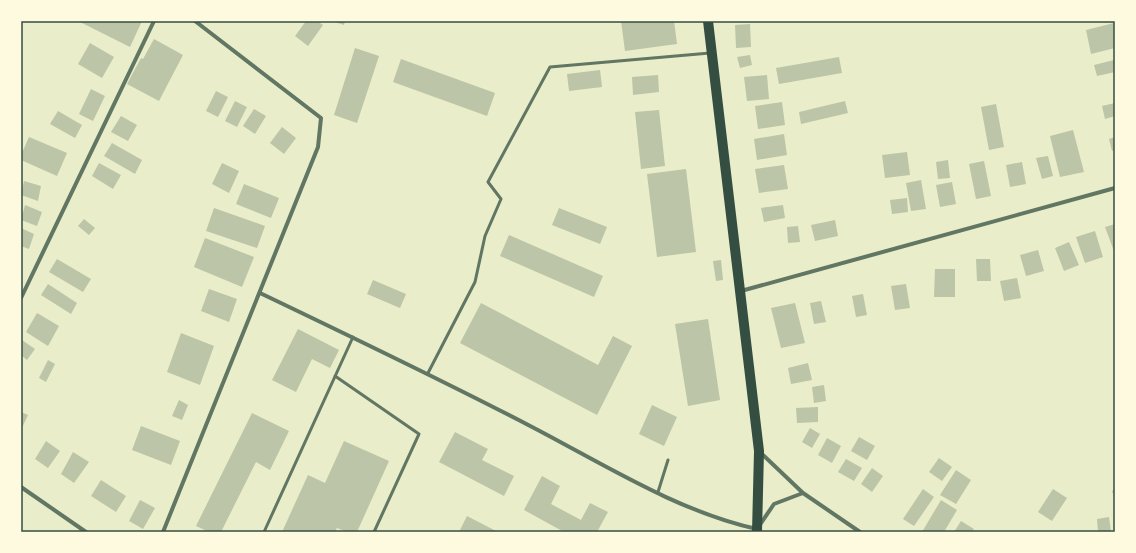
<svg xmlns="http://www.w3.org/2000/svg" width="1136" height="553" font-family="'PT Sans Narrow',sans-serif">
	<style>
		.building { fill: #bcc5a7 }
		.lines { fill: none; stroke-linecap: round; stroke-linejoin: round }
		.service { stroke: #617663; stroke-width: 3 }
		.minor { stroke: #617663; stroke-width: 4 }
		.primary { stroke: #344e41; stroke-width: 10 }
		.neatline { fill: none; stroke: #344e41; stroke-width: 1.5 }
	</style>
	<rect width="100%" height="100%" fill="#e9edc9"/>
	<path class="building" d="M78 21H142L130 47Z
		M306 21H317L323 25 308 46 295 36Z
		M332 21H345L344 25Z
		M621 21H674L677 44 625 51Z
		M1114 23 1115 48 1091 54 1086 30Z
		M750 24 751 47 736 48 735 25Z
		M154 39 183 55 159 101 127 84 141 58 143 59Z
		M90 43 114 57 102 78 78 64Z
		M355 48 379 56 357 123 334 115Z
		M750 55 752 65 740 68 737 57Z
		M839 57 842 73 779 84 776 68Z
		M401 59 495 93 487 116 393 82Z
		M1114 60 1115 72 1097 76 1094 65Z
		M600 70 602 87 569 91 567 74Z
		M658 75 659 92 633 95 632 77Z
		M767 75 769 99 747 101 744 77Z
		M91 89 105 96 93 121 79 114Z
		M216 91 228 97 218 117 206 111Z
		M235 101 247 107 237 127 225 121Z
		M845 101 848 113 801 124 799 112Z
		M782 102 785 125 758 129 755 106Z
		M1115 103V116L1105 119 1102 106Z
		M996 104 1004 147 989 150 981 107Z
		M254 109 266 116 255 134 243 126Z
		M659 110 665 166 641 169 635 112Z
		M58 111 82 125 75 138 50 124Z
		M121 116 137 125 128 141 111 132Z
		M282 127 296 138 284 154 270 143Z
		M1073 130 1084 172 1060 177 1050 136Z
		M784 134 787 155 757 160 754 139Z
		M29 137 67 153 57 176 21 160V155Z
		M1115 137V150L1112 151 1109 139Z
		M112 143 142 160 135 174 104 156Z
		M907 152 910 175 885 178 882 155Z
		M1048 156 1053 176 1042 179 1036 158Z
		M948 160 950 178 938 179 936 162Z
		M984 161 991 196 976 199 969 164Z
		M1022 162 1026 184 1010 187 1006 165Z
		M99 163 121 175 113 189 92 176Z
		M222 163 239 171 229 193 212 184Z
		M784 165 788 189 759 193 755 169Z
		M686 169 696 252 657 257 647 174Z
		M921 180 926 209 911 211 906 183Z
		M24 181 41 186 38 201 21 195Z
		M952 182 956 204 940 207 936 185Z
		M244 184 279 198 271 218 236 204Z
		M907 198 908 212 892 214 890 200Z
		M25 205 42 212 37 226 21 220Z
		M783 205 785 218 764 222 761 208Z
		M214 208 265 226 257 248 206 231Z
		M559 208 607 227 600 244 552 225Z
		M84 219 95 228 89 235 78 226Z
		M835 220 838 236 815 241 811 225Z
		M1115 224V254L1105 227Z
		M798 226 800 242 788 243 787 227Z
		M21 228 34 234 29 249 21 246Z
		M1095 231 1103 257 1085 263 1076 237Z
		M509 235 603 276 594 297 500 256Z
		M205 238 254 257 242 287 194 267Z
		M1069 242 1079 265 1064 271 1055 248Z
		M1038 250 1044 271 1026 276 1020 255Z
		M57 259 91 279 83 292 49 272Z
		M976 259H990L991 281H977Z
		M721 260 723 280 716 281 713 261Z
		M935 269H955V297H934Z
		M1017 278 1021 298 1004 301 1000 281Z
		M373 280 406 294 400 308 367 294Z
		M48 284 77 303 71 314 41 295Z
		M906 284 910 308 895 310 891 286Z
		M209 289 237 299 229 322 201 311Z
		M863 294 867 315 856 317 852 296Z
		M821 301 826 322 814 324 810 303Z
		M481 303 598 365 613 336 632 346 597 415 460 343Z
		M795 303 805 343 781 348 771 308Z
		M37 313 59 326 48 346 26 332Z
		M708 319 720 400 688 406 675 324Z
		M298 329 339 350 330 368 312 359 296 392 272 380Z
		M181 333 214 346 200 385 167 372Z
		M22 340 35 349 27 360 21 355Z
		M48 360 55 364 46 382 39 378Z
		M808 363 812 380 791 384 788 368Z
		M824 385 826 401 814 403 812 387Z
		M179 400 188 405 182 420 172 416Z
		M652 405 677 417 664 446 639 434Z
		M818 407V422L797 423 796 408Z
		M21 412 28 415 21 430Z
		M252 413 289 431 270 470 256 462 221 532H209L196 526Z
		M141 426 180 441 171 465 132 450Z
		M810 428 820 434 812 448 802 442Z
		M455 432 488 449 482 460 514 476 504 496 439 462Z
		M859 437 875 446 867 460 851 451Z
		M827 438 841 446 832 463 818 455Z
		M46 441 60 451 48 468 35 459Z
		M344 441 389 461 357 532H347L337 528 335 532H282L308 475 325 483Z
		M73 452 89 462 74 483 61 474Z
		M939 458 952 467 942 481 929 472Z
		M846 459 862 468 854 481 838 472Z
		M872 468 883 476 872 492 861 484Z
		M956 470 971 480 956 504 940 495Z
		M542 476 560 486 551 504 581 520 590 503 608 512 597 532H564L524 510Z
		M101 480 126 496 116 512 91 496Z
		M923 489 934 497 914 526 903 519Z
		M1053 489 1067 498 1052 521 1038 512Z
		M1115 489V499L1112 491Z
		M140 500 155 508 143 529 129 521Z
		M941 500 957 510 944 532H922Z
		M467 516 498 532H459Z
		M1109 517 1111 532H1098L1097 519Z
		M961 521 974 529 972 532H954Z"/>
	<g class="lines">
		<path class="service" d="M428 373 475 282 485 236 501 199 488 182 550 67 710 53
			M335 376 419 434 374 532
			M658 492 668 460
			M264 532 353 337"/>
		<path class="minor" d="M741 291 1115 188
			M260 293C352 337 444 381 534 428 605 465 679 512 757 529L774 504 803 493
			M21 298 154 21
			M760 452 803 493 860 532
			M21 487 86 532
			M163 532 318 147 321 118 195 21"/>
		<path class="primary" d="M708 21 759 451 757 532"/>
	</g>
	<rect width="1136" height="553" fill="none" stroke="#fefae0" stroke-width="44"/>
	<rect x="22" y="22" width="1092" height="509" class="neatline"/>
</svg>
